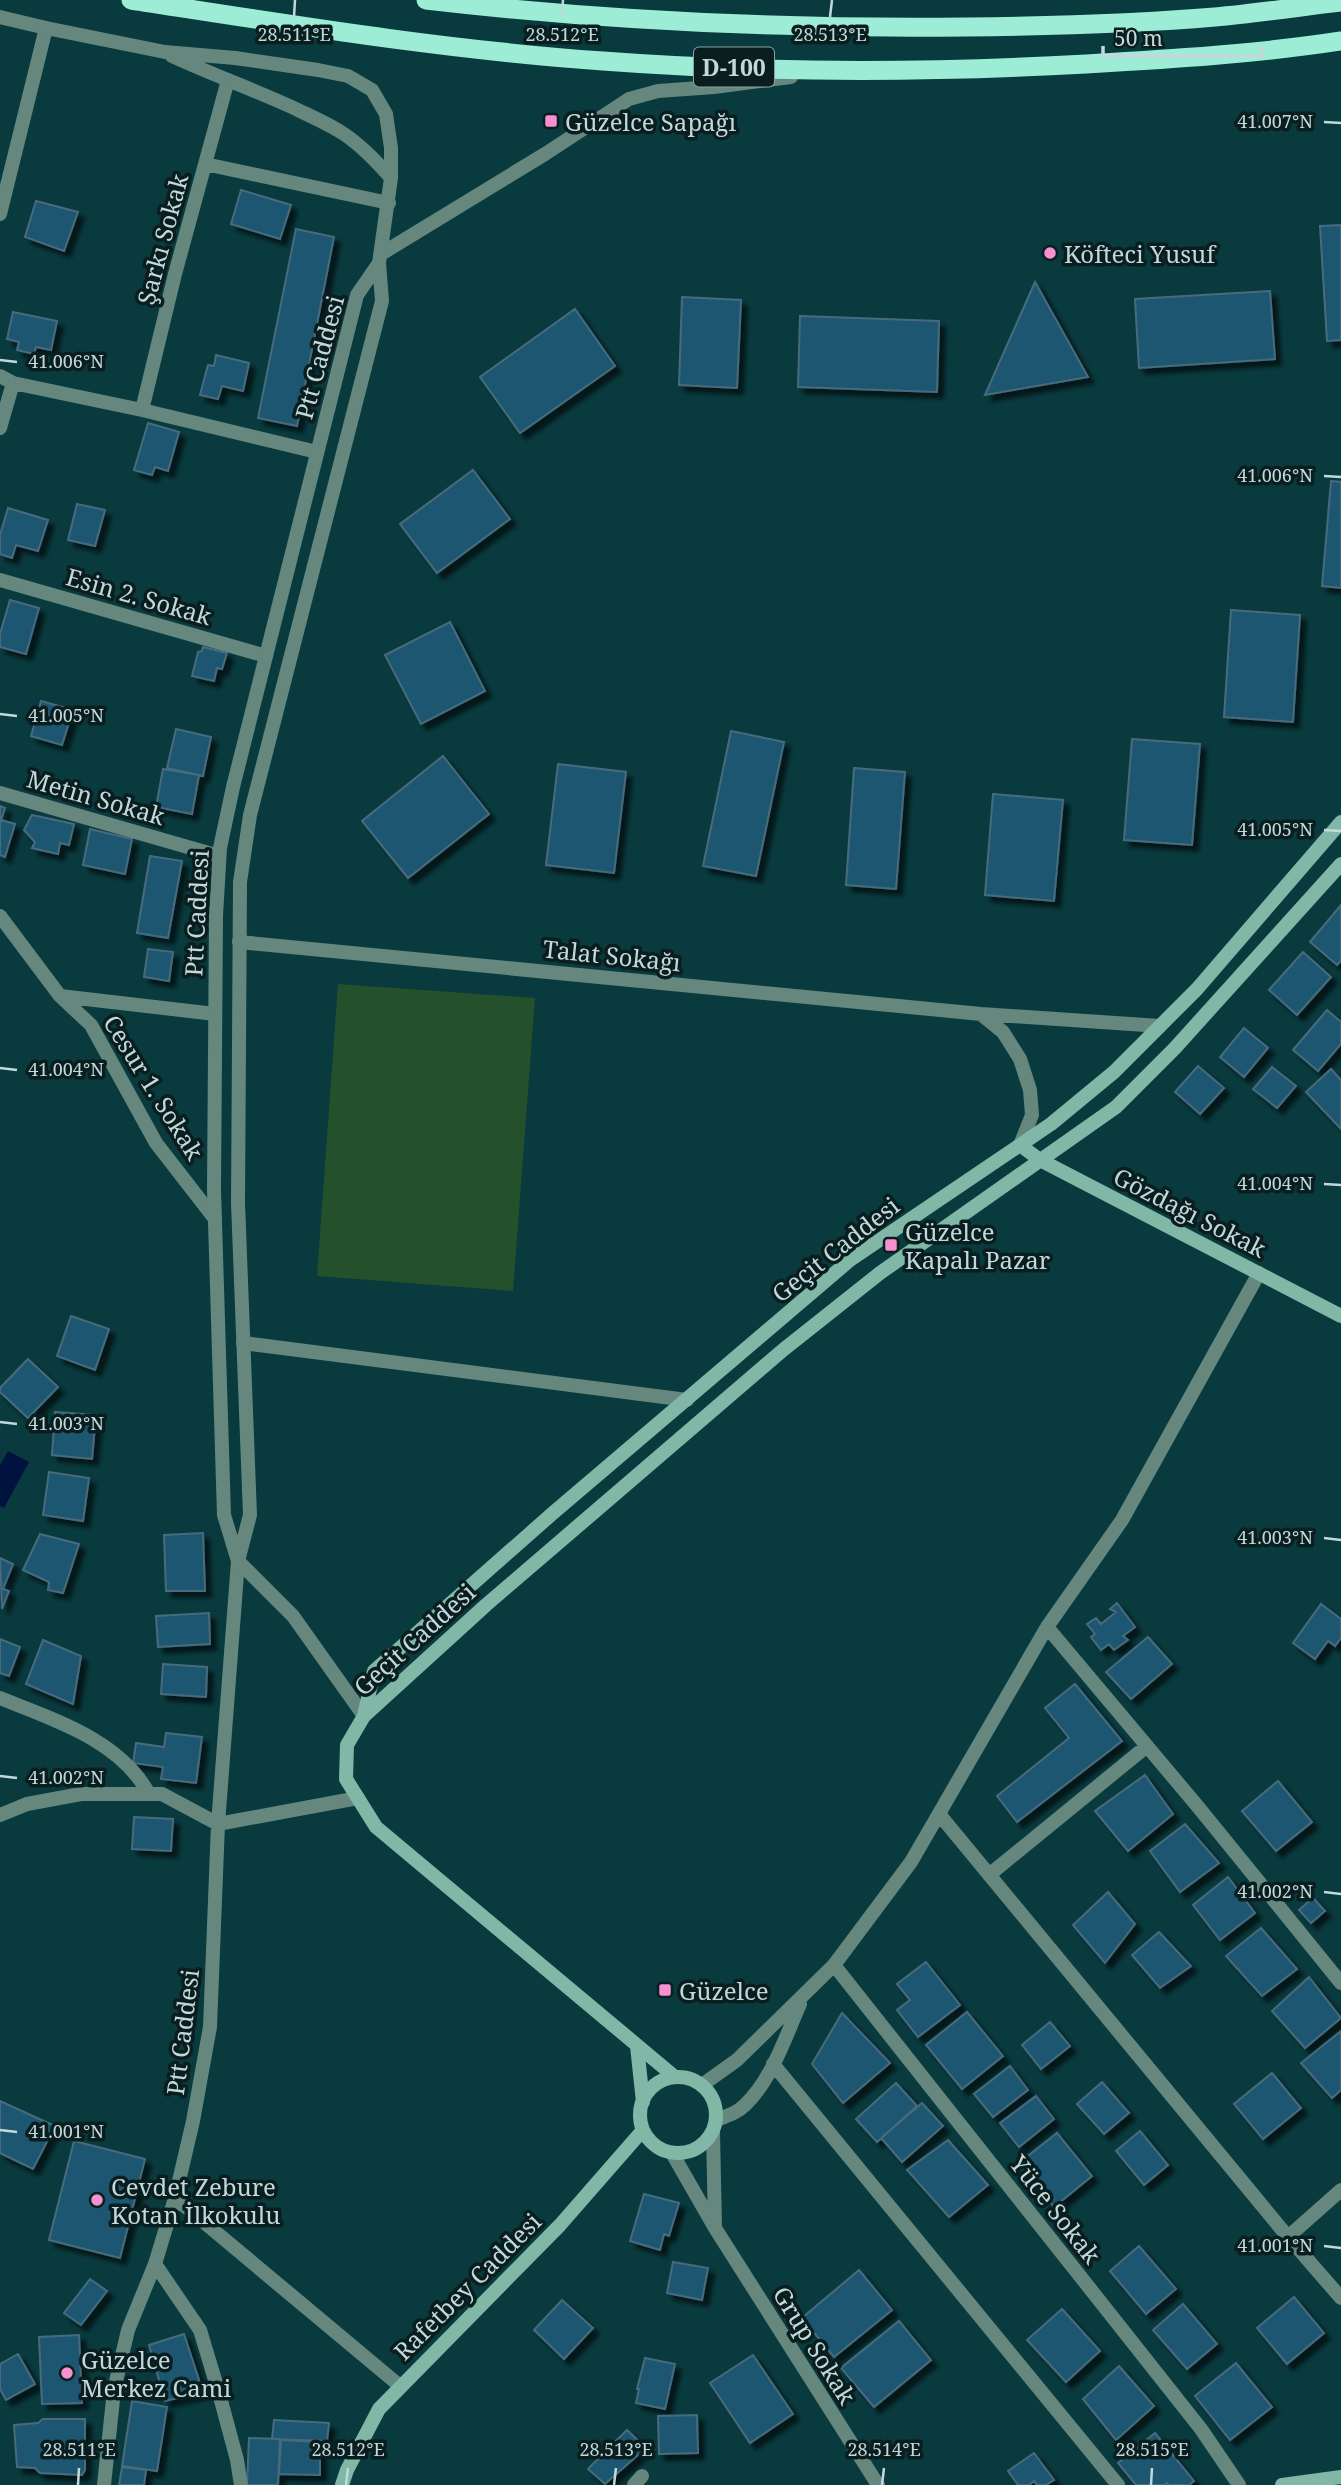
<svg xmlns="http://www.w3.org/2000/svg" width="1341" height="2485" font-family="'Noto Serif',serif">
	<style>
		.green { fill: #24512b }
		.water { fill: #00123e }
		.building { fill: #1b5670; stroke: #486b7d; stroke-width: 2; filter: url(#shadow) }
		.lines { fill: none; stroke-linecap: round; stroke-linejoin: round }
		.minor { stroke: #66877d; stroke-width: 14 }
		.tertiary { stroke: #66877d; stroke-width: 14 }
		.secondary { stroke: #80b7a7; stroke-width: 14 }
		.trunk { stroke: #9decd6; stroke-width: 19 }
		.ticks { fill: none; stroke: #c2d9db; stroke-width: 2.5 }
		.poi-dot { fill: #f591d1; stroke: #0b1e1f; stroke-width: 2.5 }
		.labels { text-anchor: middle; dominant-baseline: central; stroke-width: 7; stroke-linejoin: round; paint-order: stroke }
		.shield { fill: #0b1e1f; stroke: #8ba1a3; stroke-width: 2 }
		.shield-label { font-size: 23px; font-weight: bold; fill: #c2d9db }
		.poi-label { font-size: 24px; fill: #c2d9db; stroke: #0b1e1f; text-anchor: start }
		.street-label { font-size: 24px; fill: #c2d9db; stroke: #0b1e1f }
		.ticks-label { font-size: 18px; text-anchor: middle; fill: #c2d9db; stroke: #0b1e1f; stroke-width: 7; stroke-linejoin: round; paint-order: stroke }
	</style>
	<defs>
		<filter id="shadow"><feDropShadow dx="6" dy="6" stdDeviation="2" flood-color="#0009"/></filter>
	</defs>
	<rect width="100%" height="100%" fill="#093a3e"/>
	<path class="green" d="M338 984 535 998 513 1291 317 1276Z"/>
	<path class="water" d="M8 1451 29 1462 4 1508 0 1506V1465Z"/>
	<path class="building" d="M241 190 291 205 280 239 231 224Z
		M36 201 78 212 64 251 25 237Z
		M1341 225V340L1327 341 1320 226Z
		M296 229 334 237 297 426 258 418Z
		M1035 282 1088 377 985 395 1004 352Z
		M1270 291 1275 359 1139 368 1135 299Z
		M682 297 741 300 737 388 679 385Z
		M575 309 615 366 520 433 480 377Z
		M13 312 57 321 51 350 36 347 34 354 17 350 19 342 7 339Z
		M800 316 939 321 937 392 798 387Z
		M216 355 249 363 243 391 222 386 218 399 200 395 208 365 214 366Z
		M148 423 179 432 168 471 155 467 152 475 134 470Z
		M473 470 510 519 437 573 400 524Z
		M1331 481 1341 482V588L1322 586Z
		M77 504 105 510 95 546 68 540Z
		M8 508 48 520 38 551 16 545 12 558 0 554V535Z
		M10 600 39 608 26 654 0 647V634Z
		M1231 610 1300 615 1293 722 1224 717Z
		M450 622 485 691 421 724 385 655Z
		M203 647 227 653 222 669 217 668 214 681 192 676 198 652 202 651Z
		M41 701 73 710 62 745 31 736Z
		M176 729 211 737 203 776 167 768Z
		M731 731 784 742 756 876 703 866Z
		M1132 739 1200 744 1192 845 1124 840Z
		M443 756 489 814 408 878 362 821Z
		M558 764 626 772 614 873 546 865Z
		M854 768 905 772 896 889 846 885Z
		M163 769 199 775 192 814 156 807Z
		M993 794 1063 800 1054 901 985 895Z
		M0 806 5 808 1 820 15 824 5 857 0 855Z
		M32 815 74 824 69 845 60 843 58 854 32 848 35 842 24 830Z
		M90 829 132 839 125 874 83 865Z
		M150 856 182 861 168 938 137 933Z
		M1341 905V961L1337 965 1310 942Z
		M148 949 173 952 169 981 144 977Z
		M1303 952 1331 977 1297 1015 1269 990Z
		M1327 1010 1341 1022V1044L1318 1071 1293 1050Z
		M1244 1028 1268 1048 1244 1077 1220 1057Z
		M1198 1066 1224 1088 1200 1114 1175 1092Z
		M1272 1067 1296 1086 1277 1108 1253 1089Z
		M1331 1069 1341 1080V1129L1306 1092Z
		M71 1316 109 1329 95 1370 57 1356Z
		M28 1359 58 1387 28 1418 0 1392V1388Z
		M55 1412 96 1415 92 1459 52 1455Z
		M49 1472 89 1478 83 1521 43 1515Z
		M203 1533 205 1591H166L164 1535Z
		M40 1534 79 1544 63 1593 48 1590 49 1582 23 1570Z
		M0 1558 13 1564 3 1589 9 1591 2 1609Z
		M1117 1603 1135 1627 1123 1636 1128 1640 1114 1650 1109 1644 1101 1650 1091 1637 1095 1634 1087 1624 1096 1618 1101 1624 1116 1612 1110 1609Z
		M1321 1604 1341 1619V1638L1335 1646 1328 1641 1315 1659 1293 1643Z
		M209 1613 210 1644 158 1647 156 1616Z
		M1148 1637 1172 1664 1131 1699 1106 1672Z
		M0 1639 20 1647 9 1676 0 1673Z
		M43 1640 81 1656 73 1704 26 1684Z
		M163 1664 207 1667 206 1697 161 1694Z
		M1075 1684 1122 1741 1017 1822 997 1796 1069 1738 1045 1708Z
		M166 1733 202 1737 196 1783 161 1779 163 1767 133 1763 136 1743 164 1747Z
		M1145 1775 1173 1814 1128 1851 1095 1811Z
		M1278 1781 1312 1822 1276 1851 1242 1811Z
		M134 1817 173 1819 171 1851 132 1849Z
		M1185 1824 1219 1863 1180 1892 1150 1851Z
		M1228 1877 1255 1913 1220 1940 1193 1905Z
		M1108 1892 1135 1924 1105 1963 1073 1925Z
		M1313 1898 1325 1911 1311 1923 1299 1910Z
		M1261 1928 1297 1969 1262 1996 1226 1956Z
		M1159 1932 1191 1966 1160 1988 1132 1955Z
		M926 1962 960 2005 918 2037 897 2010 910 2000 897 1984Z
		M1309 1977 1341 2018 1305 2048 1272 2011Z
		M967 2012 1003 2056 962 2089 926 2045Z
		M842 2013 890 2063 843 2103 812 2064Z
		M1050 2022 1070 2046 1041 2069 1022 2045Z
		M1341 2031V2090L1332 2098 1301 2063Z
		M1010 2066 1028 2090 993 2117 974 2094Z
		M1272 2073 1301 2108 1263 2139 1234 2104Z
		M1102 2082 1129 2113 1104 2134 1077 2104Z
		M896 2083 917 2106 877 2142 856 2119Z
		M1036 2096 1054 2119 1019 2147 1000 2123Z
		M0 2101 55 2126 33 2169 0 2153Z
		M922 2103 943 2126 902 2162 881 2138Z
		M1140 2131 1168 2165 1144 2185 1116 2151Z
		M1057 2133 1092 2176 1054 2207 1019 2163Z
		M948 2140 988 2185 949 2217 907 2170Z
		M74 2141 145 2159 120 2258 49 2240Z
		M644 2194 679 2203 669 2236 664 2234 660 2250 630 2241Z
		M1139 2246 1176 2289 1146 2314 1110 2271Z
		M673 2262 708 2268 702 2300 667 2293Z
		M859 2270 892 2310 834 2357 802 2318Z
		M90 2279 107 2291 81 2325 64 2313Z
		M1294 2297 1324 2333 1287 2364 1257 2328Z
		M562 2300 593 2328 564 2359 534 2330Z
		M1183 2304 1217 2344 1187 2369 1153 2330Z
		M1062 2309 1100 2351 1066 2382 1027 2340Z
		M899 2321 931 2360 874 2407 841 2368Z
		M184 2334 203 2392 165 2401 149 2345Z
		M79 2335 82 2403 42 2404 39 2337Z
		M18 2354 35 2384 6 2400 0 2389V2364Z
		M753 2355 793 2414 750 2443 710 2383Z
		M645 2358 675 2364 665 2409 636 2403 639 2389H637Z
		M1236 2363 1272 2407 1230 2440 1195 2396Z
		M1119 2366 1154 2406 1116 2440 1083 2399Z
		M132 2401 167 2407 157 2471 122 2466Z
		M697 2415 698 2453 659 2454 658 2416Z
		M43 2419H85V2470L82 2475 40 2473 35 2468 17 2467 14 2425 38 2423Z
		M274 2420 329 2423 327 2441 272 2439Z
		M627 2430 646 2448 605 2484 588 2469Z
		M1155 2433 1194 2481 1189 2485H1169L1167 2483 1165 2485H1136L1118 2463Z
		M249 2438 280 2439 278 2485H247Z
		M281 2440 320 2442V2475L279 2474Z
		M1034 2453 1054 2480 1046 2485H1037L1034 2481 1029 2485H1018L1008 2471Z
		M122 2467 146 2470 144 2485H119Z"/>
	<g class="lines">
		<path class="minor" d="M205 164 389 203
			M0 214 46 28
			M0 376 13 383 142 410 317 452
			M142 410 175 274 228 80
			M0 428 13 383
			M0 580 266 656
			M0 793 219 856
			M0 916 60 996 91 1025 156 1143 215 1219
			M239 942 981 1014 1160 1026
			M60 996 215 1014
			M982 1015 1003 1032 1020 1059 1030 1090 1032 1115 1020 1145
			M243 1343 687 1400
			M238 1561 218 1824 210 2027 193 2121 175 2198 155 2264 200 2330 219 2393 237 2460 241 2485
			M1047 1627 1199 1808 1341 1983
			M0 1698C54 1720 120 1740 149 1794
			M939 1814 1288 2237 1341 2298
			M0 1815 27 1804 81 1794H162L218 1824 358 1798
			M989 1875 1147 1746
			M834 1965 1201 2429 1239 2485
			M773 2064 1118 2485
			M702 2085 737 2060 834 1965 911 1862 1047 1627 1122 1520 1259 1273
			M716 2120C727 2116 737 2113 745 2105 772 2079 785 2038 800 2004
			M713 2132 715 2227
			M672 2153 715 2228 878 2485
			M175 2198 400 2386
			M1288 2237 1341 2190
			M104 2485 114 2390 128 2330 155 2264
			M634 2485 642 2476"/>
		<path class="tertiary" d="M0 17 46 28 165 52 235 58 318 70 348 76 372 90 386 114 391 148V178L379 263 382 301 250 815 240 882 238 1203 250 1515 238 1561 224 1515 214 1190 216 916 220 848 233 787 357 295 379 263
			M172 56C213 75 255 90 296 109 312 117 329 124 344 134 362 146 377 162 391 178
			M381 254 545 154 629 99 658 91 714 87 791 77
			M238 1561 293 1616 364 1716"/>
		<path class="secondary" d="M1020 1145 1040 1160 1341 1316
			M364 1716 374 1671 553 1513 850 1260 1051 1124 1114 1072 1197 989 1341 822
			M637 2046 643 2102
			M675 2077 376 1827 346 1779 347 1745 364 1716 486 1605 783 1350 880 1273 1116 1107 1175 1048 1341 864
			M640 2115a38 38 0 1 1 76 0a38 38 0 1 1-76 0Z
			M342 2485 347 2470 379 2409 560 2225 643 2130
			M1282 2485 1341 2477"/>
		<path class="trunk" d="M131 0C287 24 445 50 603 61 763 73 925 73 1086 64 1171 59 1256 54 1341 41
			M426 0C606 21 784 29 966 27 1049 26 1132 24 1215 17 1257 13 1299 7 1341 2"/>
	</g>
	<path class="ticks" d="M294 17 295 0M562 17 563 0M830 17 832 0M1324 122 1341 123M0 360 17 362M1324 476 1341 477M0 714 17 716M1324 830 1341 831M0 1068 17 1070M1324 1184 1341 1185M0 1422 17 1424M1324 1538 1341 1540M0 1776 17 1778M1324 1892 1341 1894M0 2130 17 2132M1324 2246 1341 2248M78 2485 79 2468M346 2485 348 2468M614 2485 616 2468M882 2485 884 2468M1151 2485 1152 2468"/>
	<g class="poi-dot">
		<rect x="544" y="114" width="14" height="14" rx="3.5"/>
		<circle cx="1050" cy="253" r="7"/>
		<rect x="884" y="1238" width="14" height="14" rx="3.5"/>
		<rect x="658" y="1983" width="14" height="14" rx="3.5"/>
		<circle cx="97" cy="2200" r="7"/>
		<circle cx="67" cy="2373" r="7"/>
	</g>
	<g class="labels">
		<rect class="shield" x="694" y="47.5" width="80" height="39" rx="5"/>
		<g class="shield-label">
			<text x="734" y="67">D-100</text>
		</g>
		<g class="poi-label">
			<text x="565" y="121">Güzelce Sapağı</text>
			<text x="1064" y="253">Köfteci Yusuf</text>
			<text x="905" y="1231">Güzelce<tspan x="905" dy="28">Kapalı Pazar</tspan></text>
			<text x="679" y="1990">Güzelce</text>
			<text x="111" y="2186">Cevdet Zebure<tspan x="111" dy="28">Kotan İlkokulu</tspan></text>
			<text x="81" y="2359">Güzelce<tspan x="81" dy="28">Merkez Cami</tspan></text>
		</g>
		<g class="street-label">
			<text transform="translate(162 239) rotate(-75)">Şarkı Sokak</text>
			<text transform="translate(319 357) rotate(-75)">Ptt Caddesi</text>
			<text transform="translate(139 596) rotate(16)">Esin 2. Sokak</text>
			<text transform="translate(96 797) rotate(16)">Metin Sokak</text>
			<text transform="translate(196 913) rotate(-87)">Ptt Caddesi</text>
			<text transform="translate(612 955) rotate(6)">Talat Sokağı</text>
			<text transform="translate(154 1087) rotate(58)">Cesur 1. Sokak</text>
			<text transform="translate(1190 1212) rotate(27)">Gözdağı Sokak</text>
			<text transform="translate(835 1249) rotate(-38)">Geçit Caddesi</text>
			<text transform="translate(414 1639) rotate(-42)">Geçit Caddesi</text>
			<text transform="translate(182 2032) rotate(-83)">Ptt Caddesi</text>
			<text transform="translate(1056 2209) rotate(52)">Yüce Sokak</text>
			<text transform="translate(467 2286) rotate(-45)">Rafetbey Caddesi</text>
			<text transform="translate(815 2345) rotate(58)">Grup Sokak</text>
		</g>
	</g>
	<g class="ticks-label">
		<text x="294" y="41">28.511°E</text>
		<text x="562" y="41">28.512°E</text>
		<text x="830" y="41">28.513°E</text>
		<text x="1275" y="128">41.007°N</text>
		<text x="66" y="368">41.006°N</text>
		<text x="1275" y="482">41.006°N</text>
		<text x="66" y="722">41.005°N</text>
		<text x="1275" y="836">41.005°N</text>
		<text x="66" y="1076">41.004°N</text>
		<text x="1275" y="1190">41.004°N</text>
		<text x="66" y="1430">41.003°N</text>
		<text x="1275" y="1544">41.003°N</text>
		<text x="66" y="1784">41.002°N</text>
		<text x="1275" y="1898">41.002°N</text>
		<text x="66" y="2138">41.001°N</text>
		<text x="1275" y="2252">41.001°N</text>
		<text x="79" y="2456">28.511°E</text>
		<text x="348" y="2456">28.512°E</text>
		<text x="616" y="2456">28.513°E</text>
		<text x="884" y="2456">28.514°E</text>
		<text x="1152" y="2456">28.515°E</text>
	</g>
	<path d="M1103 46v10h159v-10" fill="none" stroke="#c2d9db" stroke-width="3.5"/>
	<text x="1114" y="46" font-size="21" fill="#c2d9db" stroke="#0b1e1f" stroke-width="5" paint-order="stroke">50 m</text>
</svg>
